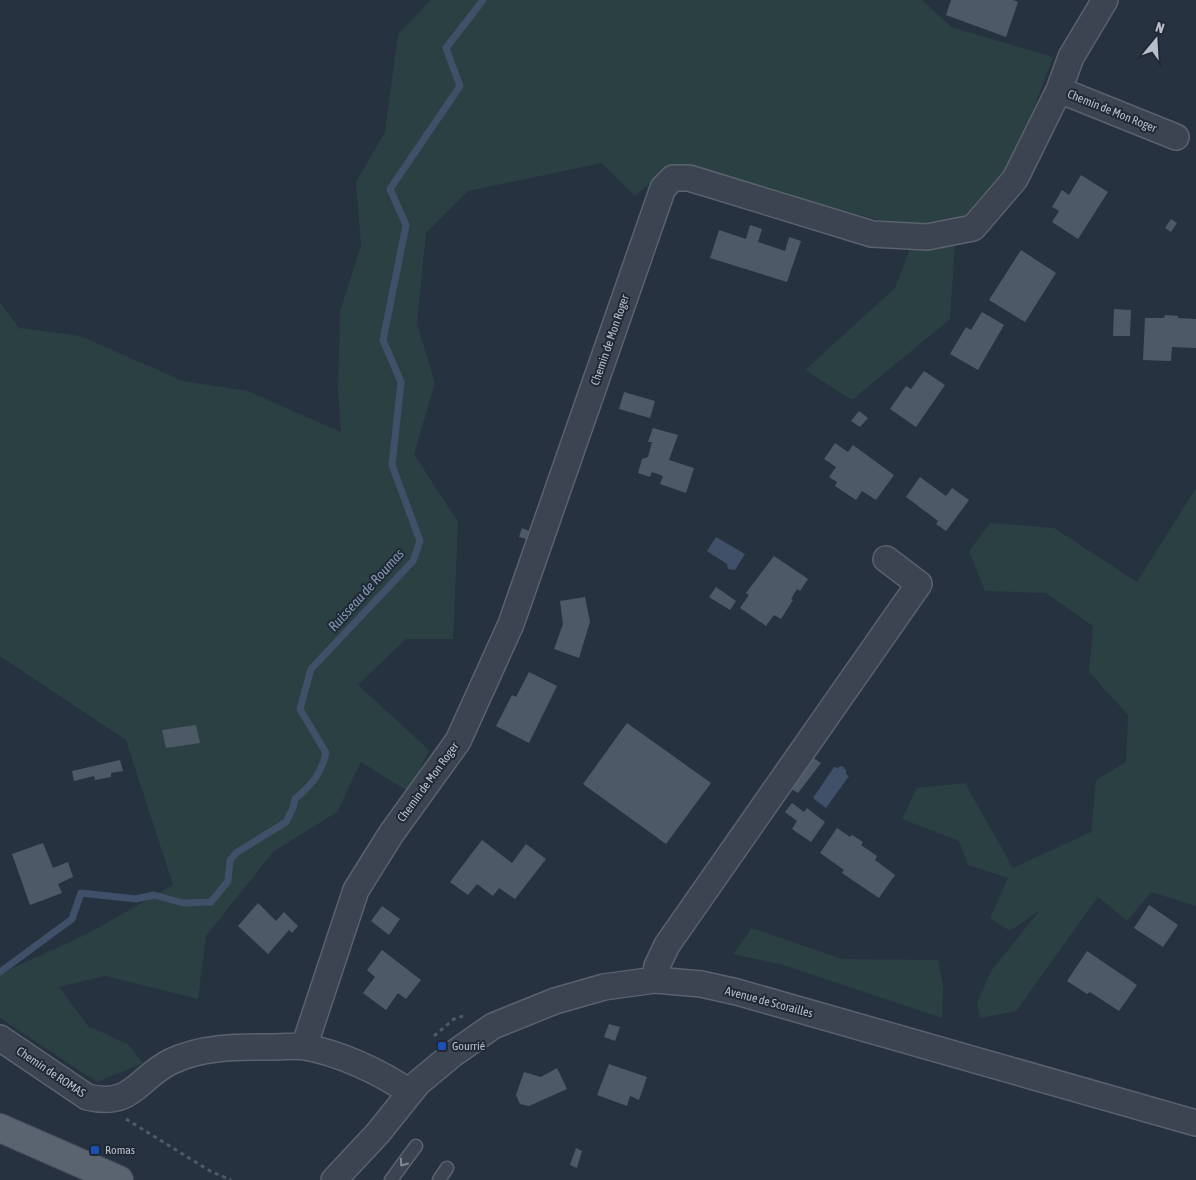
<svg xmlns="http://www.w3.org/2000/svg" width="1196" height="1180" font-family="'Asap Condensed',sans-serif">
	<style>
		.green { fill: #2a4042 }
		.water { fill: #3f5068 }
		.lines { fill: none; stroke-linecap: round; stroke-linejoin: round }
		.stream { stroke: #3f5068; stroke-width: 7 }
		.building { fill: #4e5968 }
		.lane-casing { stroke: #59626d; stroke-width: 15 }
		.street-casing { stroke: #59626d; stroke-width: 28 }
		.primary-casing { stroke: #454d59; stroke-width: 30 }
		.path { stroke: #4a5d60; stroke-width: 3; stroke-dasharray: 4 4; stroke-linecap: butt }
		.lane { stroke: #3b4450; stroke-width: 12 }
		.street { stroke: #3b4450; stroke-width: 25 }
		.primary { stroke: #5a6370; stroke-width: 28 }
		.oneway { stroke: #808893 }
		.transit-dot { fill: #1a4fb4; stroke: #202935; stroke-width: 2 }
		.labels { text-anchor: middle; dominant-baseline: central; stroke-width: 4; stroke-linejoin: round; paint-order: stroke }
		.street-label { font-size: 12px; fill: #b8bfca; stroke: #202935 }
		.poi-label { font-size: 12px; fill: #b8bfca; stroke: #202935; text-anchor: start }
		.water-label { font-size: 14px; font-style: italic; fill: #8296b0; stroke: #202935 }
	</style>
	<rect width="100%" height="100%" fill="#273240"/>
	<path class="green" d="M431 0H922L951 27 1053 57 1017 154 955 244 950 319 852 400 805 370 895 288 917 230 671 165 635 196 602 163 468 191 426 233 417 324 435 383 414 454 458 522 453 639H406L358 685 429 750 409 792 361 762 337 812 274 851 206 936 198 999 105 976 59 987 88 1026 128 1044 143 1063 97 1082 0 1018V974L89 933 173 885 126 740 0 656V302L19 328 80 336 183 381 248 391 341 432 338 390 340 311 361 246 356 182 385 132 398 34Z
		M1196 488V906L1151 892 1127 921 1098 897 1016 1011 980 1018 977 1003 991 971 1040 910 1010 931 990 918 1008 878 968 865 959 841 902 819 917 788 965 783 1013 868 1091 832 1096 780 1126 762 1128 715 1089 672 1093 626 1046 593 985 591 969 551 990 523 1054 528 1137 582Z
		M752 928 842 959 938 960 943 985 942 1018 783 965 733 954Z"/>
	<path class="water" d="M716 537 745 554 735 570 728 569 727 564 707 551Z
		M842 766 846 770V774L849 776 826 808 813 798 834 767 837 768Z"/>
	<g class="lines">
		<path class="stream" d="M0 972 72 919 81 893 136 899 154 895 183 903 211 902 228 881 230 860 236 853 286 822 293 808 295 799C311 785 321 775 326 753L300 709 311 669 413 561 420 541 392 465 401 382 383 340 406 225 390 189 460 86 446 48 483 0"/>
	</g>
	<path class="building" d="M951 0H1013L1018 2 1006 37 946 15Z
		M1081 175 1108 192 1078 239 1052 222 1059 211 1052 207 1062 190 1069 195Z
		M1171 219 1177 223 1171 232 1165 228Z
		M750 225 762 229 758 242 785 251 789 237 801 241 787 282 710 258 719 230 746 239Z
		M1021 250 1056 273 1025 322 989 300Z
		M1114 309 1131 310 1130 336H1113Z
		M982 312 1004 325 978 370 950 354 966 327 971 330Z
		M1165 315 1178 316V318L1196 319V348L1172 347 1171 361 1143 360 1145 318H1164Z
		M924 371 945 385 916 427 890 409 906 386 911 389Z
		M624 392 655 401 650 418 619 409Z
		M859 411 868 418 860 427 851 421Z
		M653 428 678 435 669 460 694 468 686 493 660 484 663 476 652 472 650 477 638 473 642 459 648 457 652 442H648Z
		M835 443 848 452 853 445 894 475 876 500 862 491 856 500 835 486 837 482 829 477 836 467 824 459Z
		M920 477 946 496 952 488 969 500 946 531 936 524 938 521 906 497Z
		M522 528 529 531 526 539 519 537Z
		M774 556 808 579 800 591 797 589 791 599 793 600 781 619 774 615 766 626 740 608 749 595 746 593Z
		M716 587 736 601 730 610 709 597Z
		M585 597 590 622 579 658 554 649 563 624 560 601Z
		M529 672 557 686 529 743 496 726 512 695 516 697Z
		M627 723 711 783 666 844 583 784Z
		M196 725 200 743 166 748 162 730Z
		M809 755 821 763 798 793 787 786Z
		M120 760 123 771 111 773V777L95 780 94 776 74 781 72 771Z
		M792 803 804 812 807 808 825 822 811 842 792 829 797 821 785 812Z
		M837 828 850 837 852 835 863 842 861 845 877 856 875 860 895 875 879 898 842 873 844 870 820 853Z
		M482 840 512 863 526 844 546 859 515 899 499 888 493 896 477 884 468 895 450 882Z
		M43 843 53 868 68 862 73 877 58 884 62 893 30 905 12 854Z
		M258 903 276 921 284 912 298 926 292 933 289 930 268 954 238 926Z
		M1149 905 1178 925 1163 947 1134 928Z
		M382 906 400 919 389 935 371 921Z
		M382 950 421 980 406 999 398 993 386 1010 363 993 375 977 367 970Z
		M1087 951 1137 985 1119 1011 1090 992 1087 994 1067 981Z
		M609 1024 620 1027 615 1041 604 1037Z
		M609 1064 647 1077 639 1100 630 1096 627 1106 597 1095Z
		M557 1068 567 1089 529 1106 520 1104 516 1095 524 1072 541 1077Z
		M576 1148 582 1151 577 1168 570 1165Z"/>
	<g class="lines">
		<defs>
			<path id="lane" d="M391 1180 416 1146
				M439 1180 447 1168"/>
			<path id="street" d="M1059 90 1071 57 1105 0
				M655 980 657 966 667 945 919 584 886 559
				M0 1038 87 1097C132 1108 137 1079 170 1062 202 1046 239 1047 274 1047 284 1047 295 1045 305 1047 339 1053 381 1072 409 1092
				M304 1047 356 890 391 834 458 741 511 624 663 188 673 178H689L872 234 927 237 973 228 1015 179 1059 90 1176 137
				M334 1180 378 1133 418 1083 453 1054 493 1026 555 1001 604 987 655 980 701 984 737 992 1196 1123"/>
			<path id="primary" d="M0 1128 119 1180"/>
		</defs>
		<use href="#lane" class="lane-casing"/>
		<use href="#street" class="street-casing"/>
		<use href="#primary" class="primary-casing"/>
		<path class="path" d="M434 1036 454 1019 463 1016
			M126 1119 210 1171 231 1180"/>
		<use href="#lane" class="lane"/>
		<use href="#street" class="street"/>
		<use href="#primary" class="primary"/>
	</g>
	<defs><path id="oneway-chevron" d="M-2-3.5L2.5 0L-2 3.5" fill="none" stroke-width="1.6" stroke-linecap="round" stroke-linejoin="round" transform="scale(1.25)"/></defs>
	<use class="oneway" href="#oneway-chevron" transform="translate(403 1163) rotate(126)"/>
	<g class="transit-dot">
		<rect x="437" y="1041" width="10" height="10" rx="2.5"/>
		<rect x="90" y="1145" width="10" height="10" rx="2.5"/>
	</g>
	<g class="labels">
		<g class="street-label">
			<text transform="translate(1112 111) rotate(22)">Chemin de Mon Roger</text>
			<text transform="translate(610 340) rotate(-71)">Chemin de Mon Roger</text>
			<text transform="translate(428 782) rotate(-54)">Chemin de Mon Roger</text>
			<text transform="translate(769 1002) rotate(15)">Avenue de Scorailles</text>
			<text transform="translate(51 1072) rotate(34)">Chemin de ROMAS</text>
		</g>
		<g class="poi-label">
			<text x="452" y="1046">Gourrié</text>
			<text x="105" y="1150">Romas</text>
		</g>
		<g class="water-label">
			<text transform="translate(366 590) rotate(-48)">Ruisseau de Roumas</text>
		</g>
	</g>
	<g transform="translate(1156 40) rotate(18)" stroke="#202935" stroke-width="4" paint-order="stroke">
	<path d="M0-4L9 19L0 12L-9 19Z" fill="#b8bfca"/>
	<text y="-8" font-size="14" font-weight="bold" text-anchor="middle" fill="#b8bfca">N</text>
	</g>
</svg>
